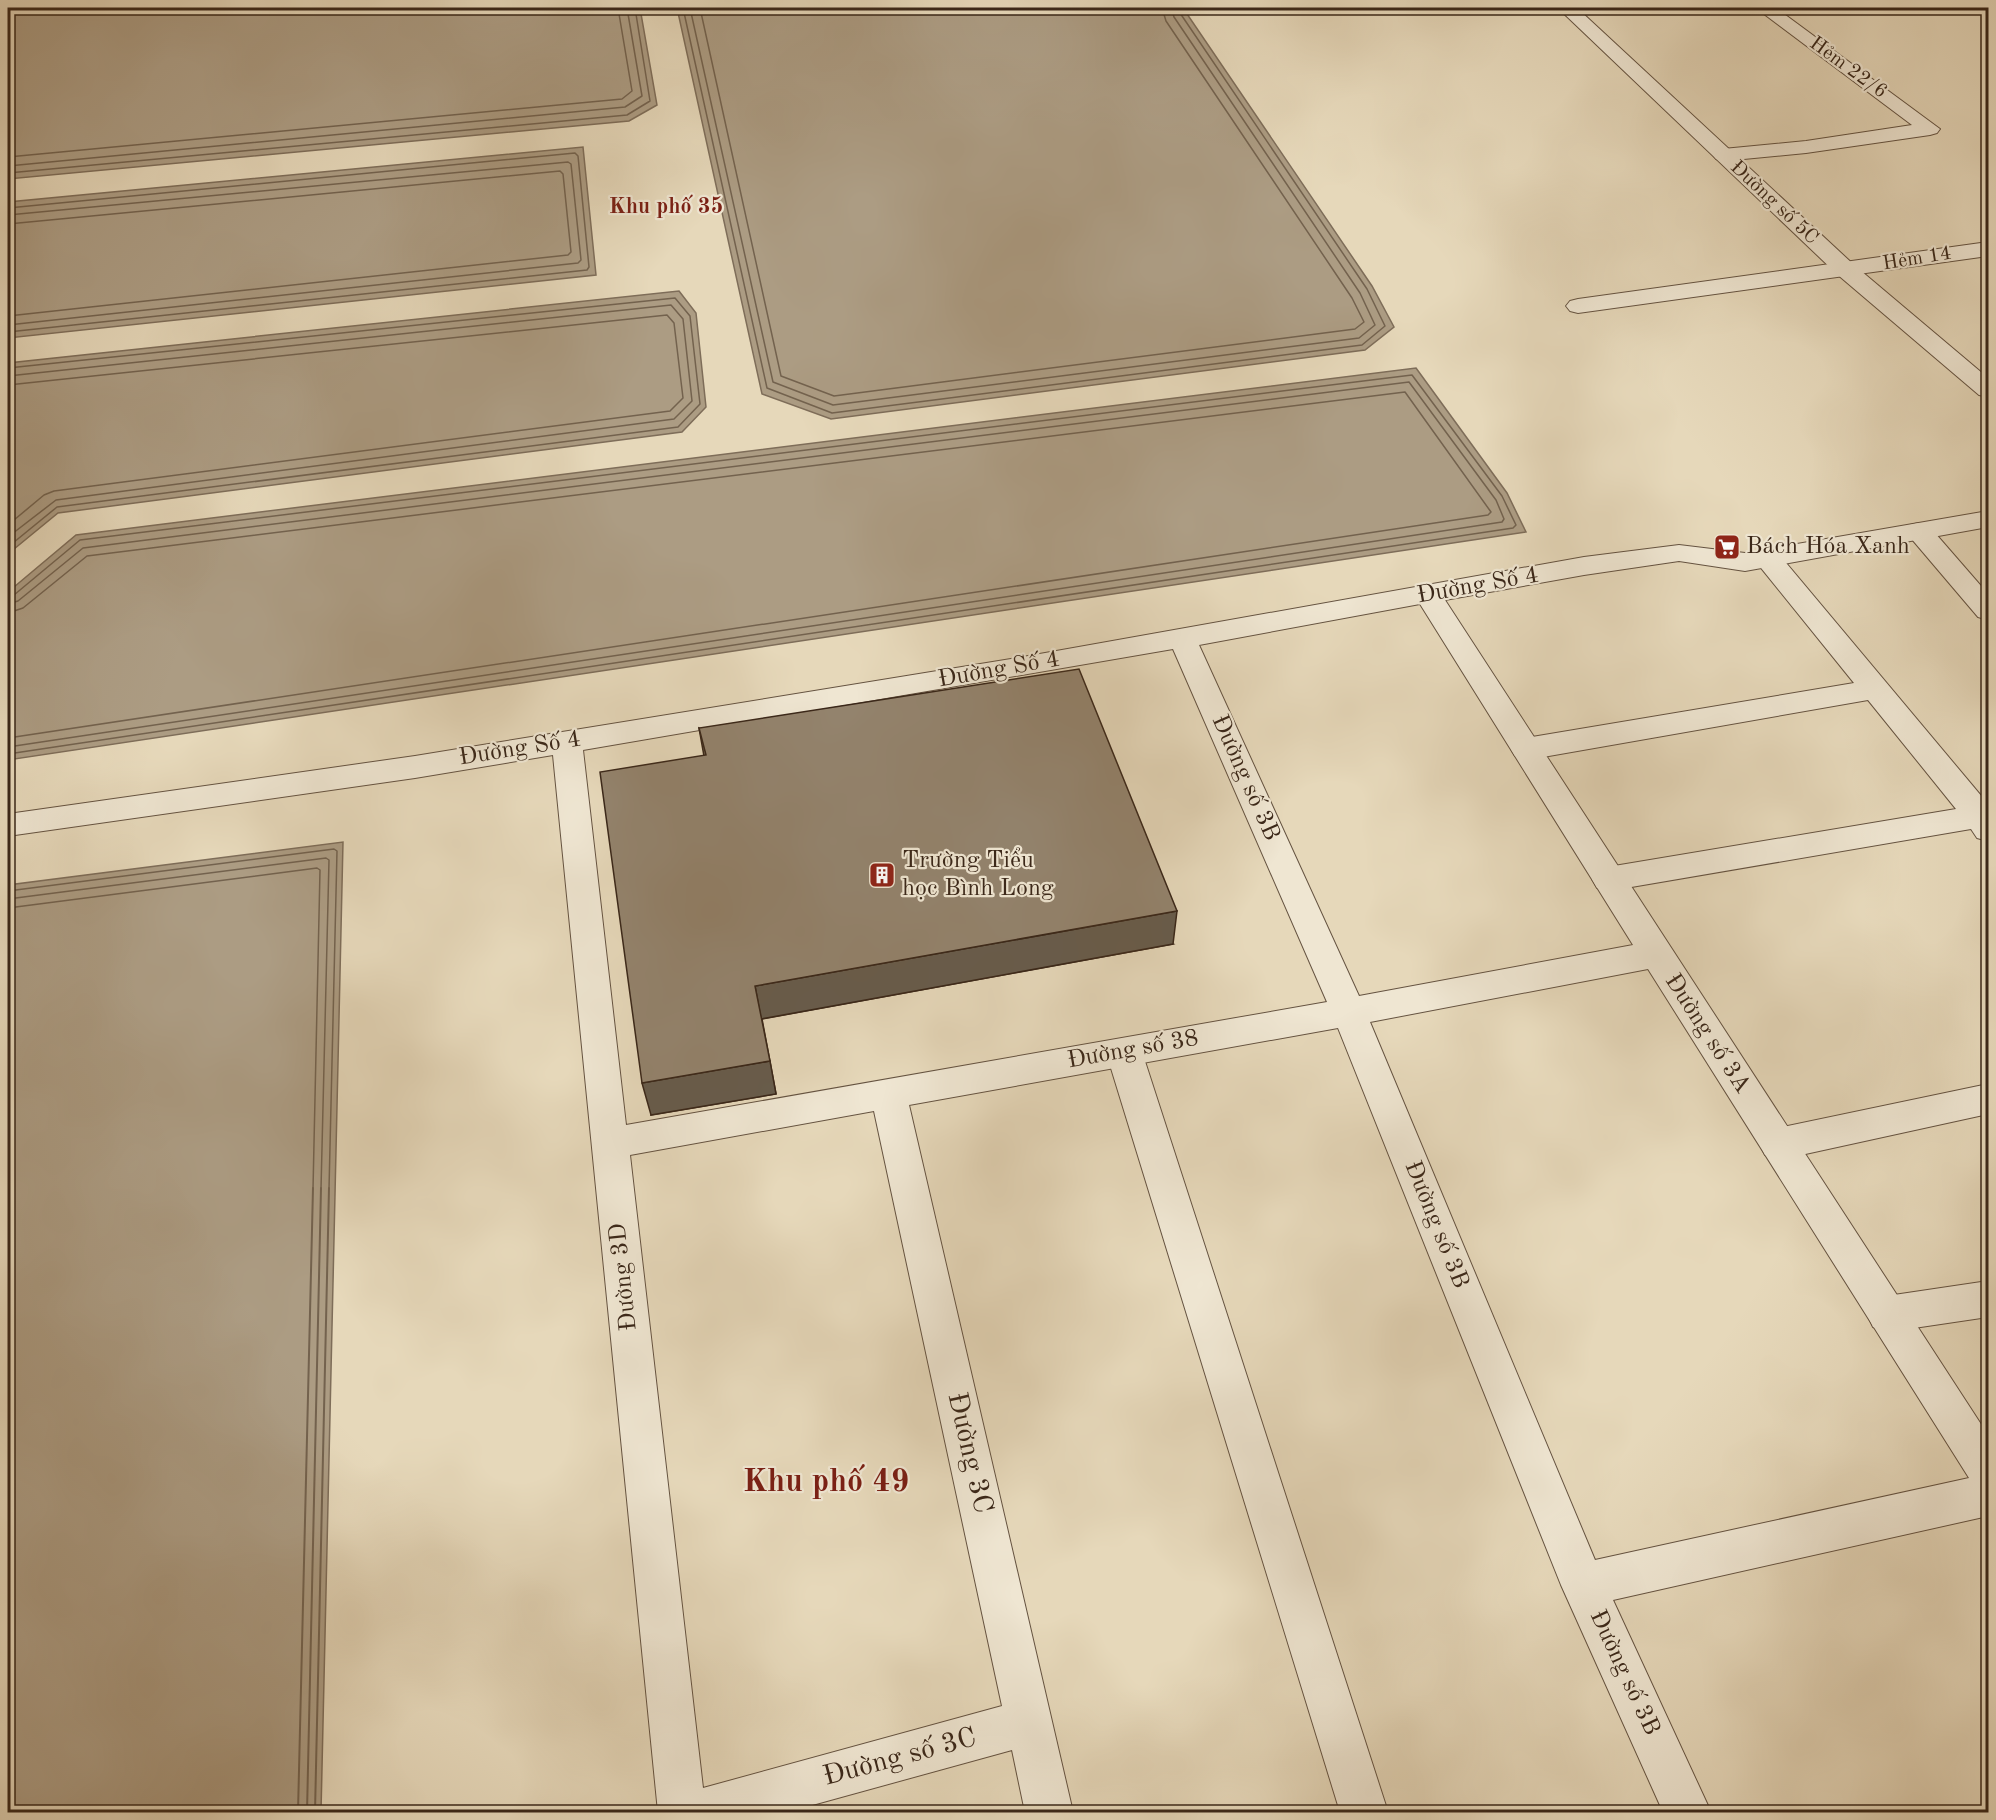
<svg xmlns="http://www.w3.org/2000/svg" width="1996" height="1820" font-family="'Old Standard TT',serif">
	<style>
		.water { fill: #ac9c83; stroke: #7e6d59; stroke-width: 1.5 }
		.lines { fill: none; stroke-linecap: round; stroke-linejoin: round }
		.shore-far1 { stroke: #73624e; stroke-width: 1.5 }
		.shore { stroke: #73624e; stroke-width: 2 }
		.service-casing { stroke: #655341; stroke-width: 2 }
		.minor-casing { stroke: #655341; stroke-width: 2 }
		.service { fill: #efe6d2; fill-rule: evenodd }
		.minor { fill: #efe6d2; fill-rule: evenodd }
		.wall { fill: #7e715e; stroke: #3a2719; stroke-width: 1.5 }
		.shaded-wall { fill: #675c4c; stroke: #3a2719; stroke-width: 1.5 }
		.building { fill: #93836d; stroke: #3a2719; stroke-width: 1.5 }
		.labels { text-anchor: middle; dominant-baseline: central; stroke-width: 4.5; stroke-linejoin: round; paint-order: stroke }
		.far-street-label { font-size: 20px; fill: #3a2719; stroke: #efe6d2 }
		.far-neighbourhood-label { font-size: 22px; font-weight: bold; fill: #7a1f14; stroke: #efe6d2 }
		.poi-label { font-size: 24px; fill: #3a2719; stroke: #efe6d2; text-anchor: start }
		.street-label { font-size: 24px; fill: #3a2719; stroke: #efe6d2 }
		.near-street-label { font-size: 28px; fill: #3a2719; stroke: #efe6d2 }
		.near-neighbourhood-label { font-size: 32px; font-weight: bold; fill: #7a1f14; stroke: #efe6d2 }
	</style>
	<rect width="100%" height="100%" fill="#e6d8ba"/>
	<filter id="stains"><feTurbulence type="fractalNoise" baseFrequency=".00333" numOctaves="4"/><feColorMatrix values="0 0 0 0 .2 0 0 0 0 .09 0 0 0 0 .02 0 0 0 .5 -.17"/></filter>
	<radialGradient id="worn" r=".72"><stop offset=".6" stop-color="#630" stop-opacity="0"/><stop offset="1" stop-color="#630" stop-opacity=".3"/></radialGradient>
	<path class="water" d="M8 8H640L657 105 629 121 8 179Z
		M677 8H1183L1372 286 1394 327 1365 350 831 419 762 394Z
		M583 147 596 275 8 338V202Z
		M679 291 696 313 706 407 682 432 58 513 8 554V363Z
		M1416 368 1507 493 1526 532 8 760V592L76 535Z
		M343 842 321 1812H8V885Z"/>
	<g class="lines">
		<path class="shore-far1" d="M683 8 767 388 832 413 1362 345 1385 326 1367 289 1180 13 1179 8
			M690 8 773 382 833 405 1359 338 1375 325 1360 293 1174 17 1171 8
			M700 8 781 376 834 396 1355 329 1364 322 1352 298 1166 21 1162 8
			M8 157 622 99 632 91 618 8
			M8 166 625 107 642 96 627 8
			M8 173 627 115 650 101 635 8
			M8 208 575 153 578 156 589 267 587 270 8 332
			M8 215 568 162 571 164 581 260 578 263 8 325
			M8 224 560 171 563 174 571 252 568 255 8 316
			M8 368 675 298 690 316 700 404 678 427 57 507 8 547
			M8 376 671 305 683 319 692 401 674 419 56 500 8 537
			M8 385 667 315 674 323 683 398 670 411 54 491 44 495 8 525
			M8 596 14 595 80 540 1412 375 1502 496 1516 525 1513 528 8 754
			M8 604 18 601 83 548 1409 382 1496 500 1504 519 1502 522 8 747
			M8 613 23 608 87 556 1405 392 1491 512 1488 515 8 738
			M8 891 334 849 337 851 329 1189
			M8 899 326 858 329 860 321 1189
			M8 908 317 868 320 870 313 1189"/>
		<path class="shore" d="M298 1812 313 1188
			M307 1812 321 1188
			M315 1812 329 1188"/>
		<defs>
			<path id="service" d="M1756 8H1776L1940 129 1937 133 1930 135 1806 153 1723 161 1716 159 1713 155 1716 151 1723 149 1806 141 1912 125Z
				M1988 242V256L1578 313 1570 311 1566 306 1570 301 1578 299Z
				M1919 523 1928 525 1988 594V620L1978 617 1910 537 1906 531 1910 525Z
				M1767 550 1777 552 1988 804V841L1977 838 1971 829 1608 891 1597 888 1592 879 1597 870 1608 867 1956 809 1868 700 1526 760 1515 756 1511 749 1515 742 1526 738 1854 683 1753 558 1757 552Z
				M1124 1038 1136 1042 1142 1052 1388 1812H1340L1106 1052 1112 1042Z
				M1988 1084V1114L1778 1160 1765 1155 1760 1144 1765 1133 1778 1128Z
				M1988 1281V1317L1887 1332 1873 1327 1867 1314 1873 1301 1887 1296Z"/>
			<path id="minor" d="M1558 8H1577L1854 265 1988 378V397L1979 395 1838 275Z
				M1988 511V527L1745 571 1679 561 1584 575 1445 600 1988 1435V1516L1613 1600 1711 1812H1663L1561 1585 1338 1028 909 1105 1073 1812H1025L1012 1750 787 1812H658L553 755 415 778 8 836V814L415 756 1017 658 1584 557 1679 545 1745 553ZM1420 604 1633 945 1359 996 1199 645ZM1173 649 1327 1002 626 1125 583 750ZM1648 969 1969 1478 1595 1560 1370 1022ZM874 1111 1002 1706 703 1788 630 1155Z"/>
		</defs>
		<use href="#service" class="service-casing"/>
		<use href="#minor" class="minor-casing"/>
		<use href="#service" class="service"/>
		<use href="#minor" class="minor"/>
	</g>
	<path class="wall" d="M699 728 1173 944 762 1019 776 1094 651 1115 704 756Z"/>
	<path class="shaded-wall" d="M1177 911 1173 944 761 1019 755 986Z
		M770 1061 776 1094 651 1115 642 1083Z"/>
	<path class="building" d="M1079 669 1177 911 755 986 770 1061 642 1083 600 772 706 755 699 728Z"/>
	<defs>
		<symbol id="supermarket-square" viewBox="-11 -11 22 22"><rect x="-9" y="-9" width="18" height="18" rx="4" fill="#8f2418" stroke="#efe6d2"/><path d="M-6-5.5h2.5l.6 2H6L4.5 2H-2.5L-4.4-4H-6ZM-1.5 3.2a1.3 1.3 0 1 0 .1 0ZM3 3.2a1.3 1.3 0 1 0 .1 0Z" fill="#fff"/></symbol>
		<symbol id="building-square" viewBox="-11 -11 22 22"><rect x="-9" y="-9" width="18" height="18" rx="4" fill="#8f2418" stroke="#efe6d2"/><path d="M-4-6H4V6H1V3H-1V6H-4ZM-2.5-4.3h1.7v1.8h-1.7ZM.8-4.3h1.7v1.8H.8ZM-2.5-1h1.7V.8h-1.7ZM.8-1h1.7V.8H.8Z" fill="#fff"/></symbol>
	</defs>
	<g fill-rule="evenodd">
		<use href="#supermarket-square" x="1712" y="532" width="30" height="30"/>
		<use href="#building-square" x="867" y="860" width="30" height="30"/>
	</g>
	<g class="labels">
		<g class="far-street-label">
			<text transform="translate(1848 68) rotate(36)">Hẻm 22/6</text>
			<text transform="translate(1774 203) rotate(43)">Đường số 5C</text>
			<text transform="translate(1917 259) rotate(-9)">Hẻm 14</text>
		</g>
		<g class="far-neighbourhood-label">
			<text x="666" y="207">Khu phố 35</text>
		</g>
		<g class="poi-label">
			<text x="1746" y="547">Bách Hóa Xanh</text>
			<text x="902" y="861">Trường Tiểu<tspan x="902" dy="28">học Bình Long</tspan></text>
		</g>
		<g class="street-label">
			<text transform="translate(1478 586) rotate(-10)">Đường Số 4</text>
			<text transform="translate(999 670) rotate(-10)">Đường Số 4</text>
			<text transform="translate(520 749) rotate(-9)">Đường Số 4</text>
			<text transform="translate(1245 778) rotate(66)">Đường số 3B</text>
			<text transform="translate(1707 1034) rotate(57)">Đường số 3A</text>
			<text transform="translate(1133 1050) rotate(-10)">Đường số 38</text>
			<text transform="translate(1436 1225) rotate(68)">Đường số 3B</text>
			<text transform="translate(624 1277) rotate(-96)">Đường 3D</text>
			<text transform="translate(1624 1673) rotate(65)">Đường số 3B</text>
		</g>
		<g class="near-street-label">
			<text transform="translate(969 1453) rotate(77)">Đường 3C</text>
			<text transform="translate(900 1758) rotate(-15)">Đường số 3C</text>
		</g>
		<g class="near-neighbourhood-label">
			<text x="826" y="1483">Khu phố 49</text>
		</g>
	</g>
	<rect width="1996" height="1820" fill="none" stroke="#e6d8ba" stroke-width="30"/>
	<rect x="9" y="9" width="1978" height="1802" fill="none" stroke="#3a2719" stroke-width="3"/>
	<rect x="15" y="15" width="1966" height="1790" fill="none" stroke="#3a2719" stroke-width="1.5"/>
	<rect width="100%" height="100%" filter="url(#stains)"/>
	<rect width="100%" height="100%" fill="url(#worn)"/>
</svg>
